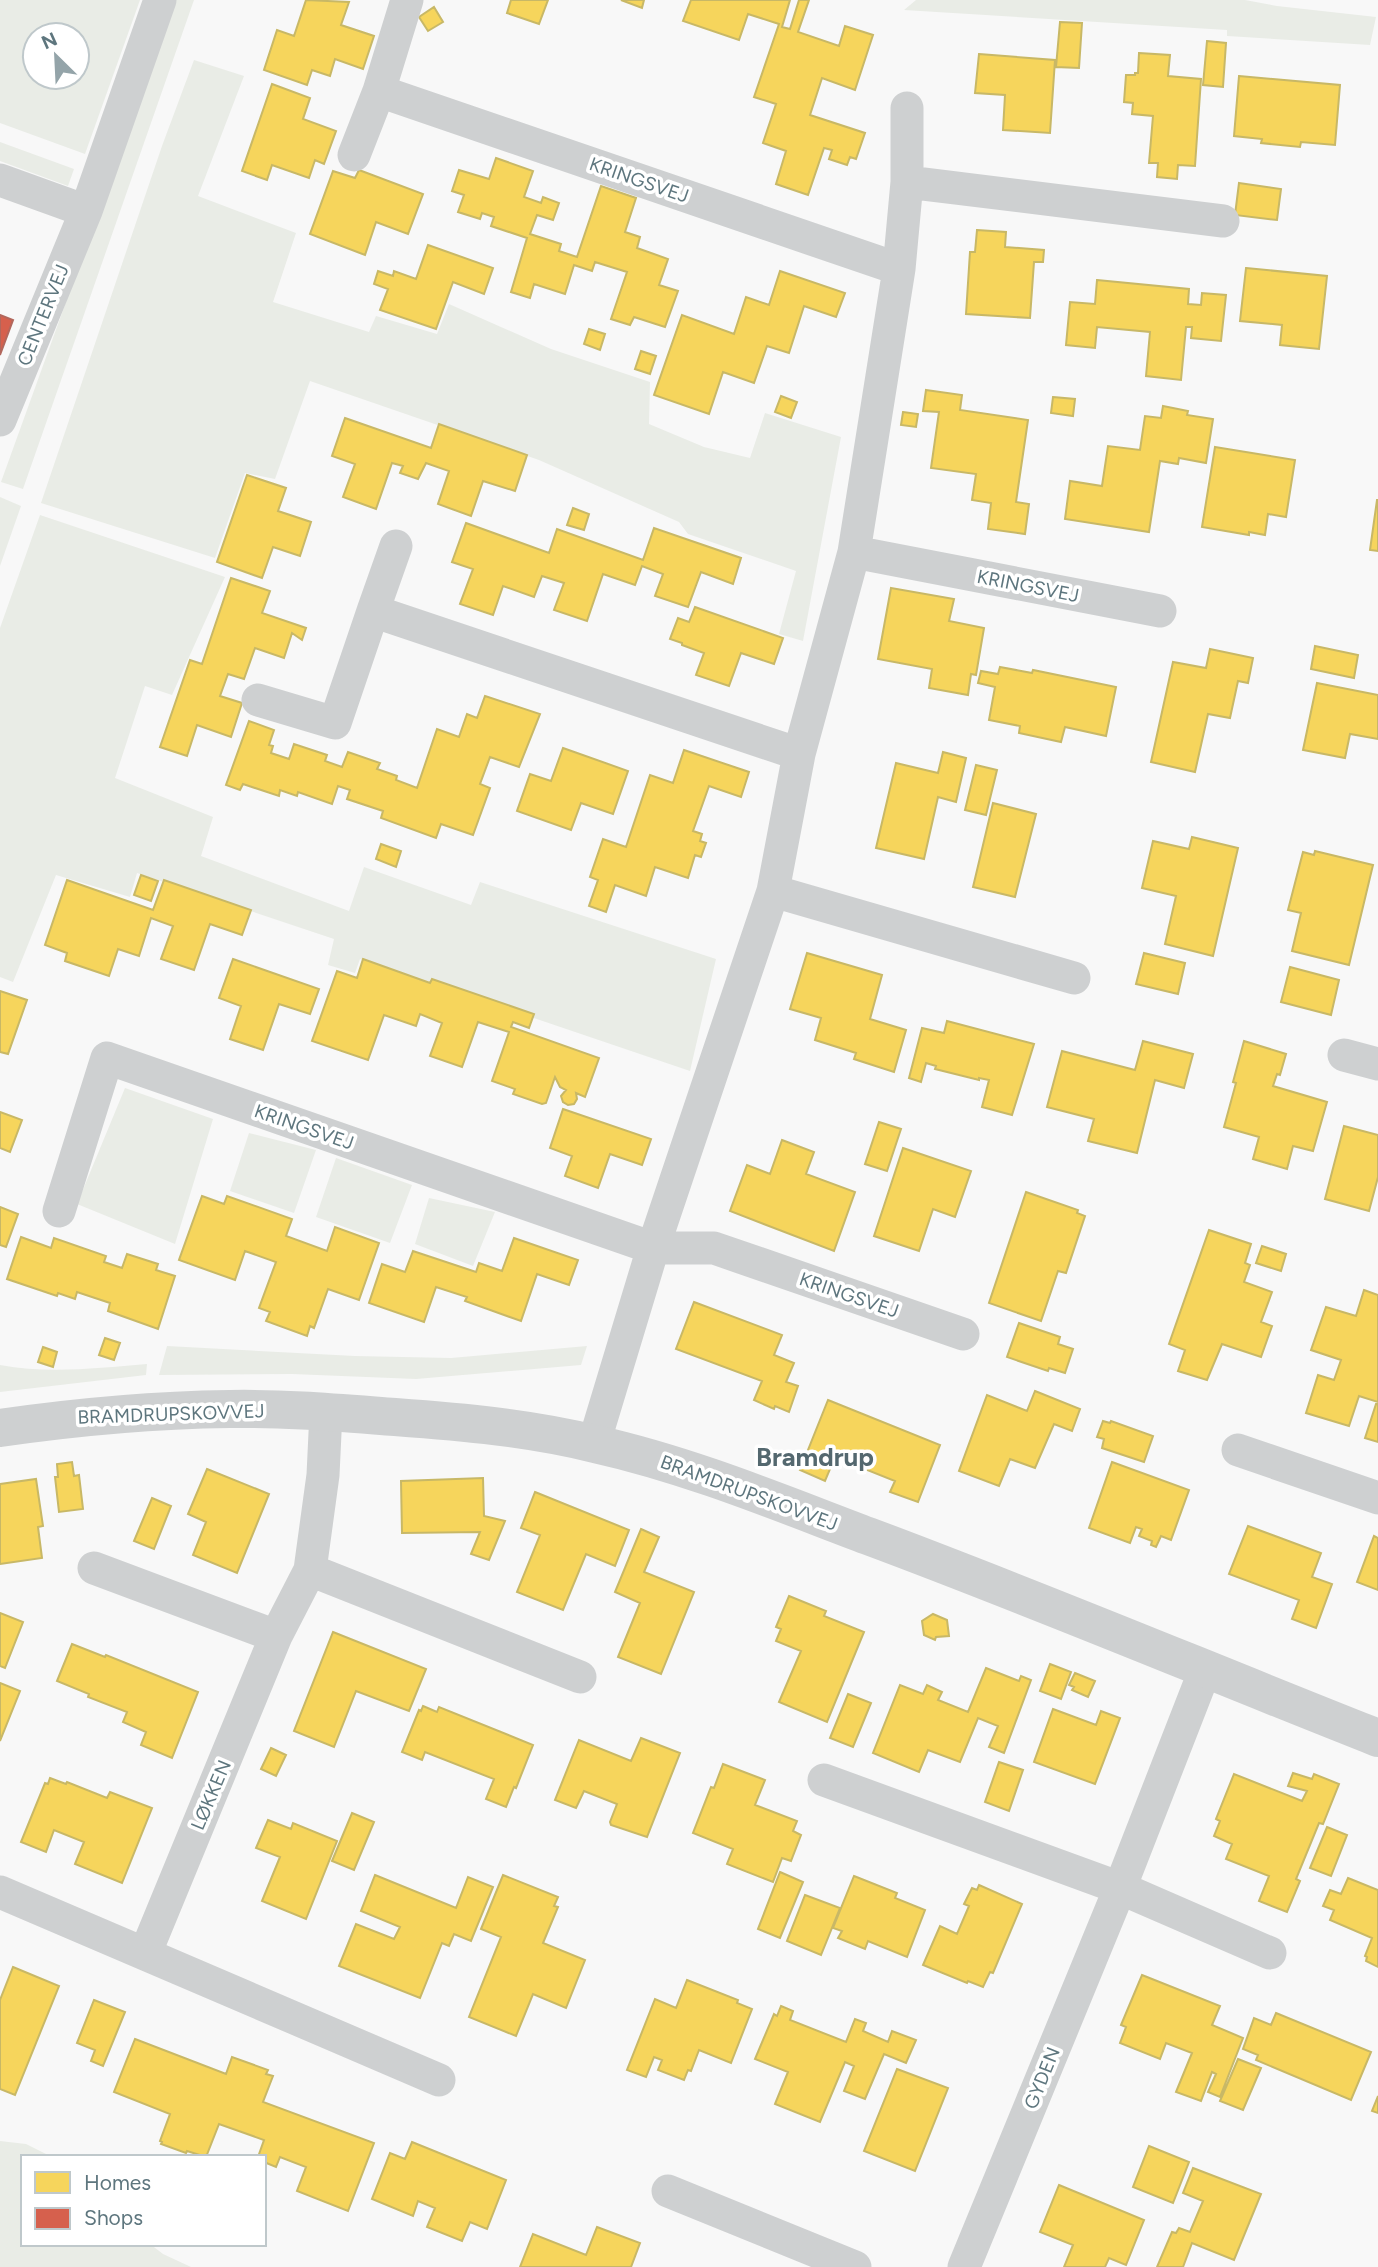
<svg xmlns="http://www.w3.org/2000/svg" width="1378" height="2267" font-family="Figtree,sans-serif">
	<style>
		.green { fill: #e9ece6; fill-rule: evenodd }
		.homes { fill: #f6d55c; stroke: #c8b866; stroke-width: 2 }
		.shops { fill: #d6604d; stroke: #b2675c; stroke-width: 2 }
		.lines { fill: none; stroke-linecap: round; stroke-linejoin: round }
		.minor { stroke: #ced0d1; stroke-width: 33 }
		.tertiary { stroke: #ced0d1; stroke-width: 38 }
		.labels { text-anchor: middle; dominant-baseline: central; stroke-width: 7; stroke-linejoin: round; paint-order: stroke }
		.street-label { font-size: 19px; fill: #5e767e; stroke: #fff }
		.district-label { font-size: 26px; font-weight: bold; fill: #54686f; stroke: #fff }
	</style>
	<rect width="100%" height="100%" fill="#f8f8f8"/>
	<path class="green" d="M0 0H140L85 154 0 123ZM35 35H77V77H35Z
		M175 0H194L23 489 1 482Z
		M916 0H1245L1277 6 1376 17 1370 45 1227 36V30L904 10Z
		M194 60 244 76 198 196 296 233 273 302 369 332 376 316 437 334 449 304 551 349 650 382 649 424 704 447 750 458 765 413 841 437 803 641 779 634 796 571 688 534 679 522 539 460 310 381 275 479 245 473 215 558 41 503 162 146Z
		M0 142 74 169 68 186 0 161Z
		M0 497 21 506 0 566Z
		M40 515 225 577 172 695 145 686 115 778 213 817 201 856 349 911 364 867 471 905 480 882 716 959 690 1071 360 959 355 973 328 965 334 939 137 873 130 897 56 875 13 982 0 977V628Z
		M125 1088 213 1119 175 1244 77 1204Z
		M249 1133 316 1150 294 1213 230 1191Z
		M336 1158 412 1185 390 1243 316 1217Z
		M429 1198 495 1212 473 1266 415 1244Z
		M167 1346 355 1356 451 1358 587 1346 581 1365 416 1379 292 1374 159 1375Z
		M147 1364 146 1375 0 1392V1365C49 1374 97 1368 147 1364Z
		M0 2141 26 2144 52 2157H23V2244H150L163 2254 191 2267H0Z"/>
	<path class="homes" d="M306 0 349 2 341 25 374 36 363 69 335 59 330 76 312 70 307 85 264 70 277 30 294 36Z
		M511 0H548L539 24 507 13Z
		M621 0H644L642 8Z
		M691 0H790L782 27 790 29 799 0H809L798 32 839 46 845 26 873 35 855 90 822 78 810 115 865 133 856 159 850 157 847 165 829 159 832 150 824 148 808 195 776 184 786 151 763 143 776 104 754 97 779 24 748 14 739 40 683 21Z
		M434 7 443 22 428 31 419 17Z
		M1060 22 1082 23 1079 68 1056 67Z
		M1207 41 1226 43 1223 87 1203 85Z
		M1139 53 1170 55 1168 76 1201 79 1195 166 1178 165 1177 179 1157 177 1158 163H1149L1153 116 1132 114 1133 103 1124 102 1126 75H1135V73H1138Z
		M979 54 1055 60 1050 133 1003 130 1005 95 975 93Z
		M1239 76 1340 85 1335 145 1301 142 1300 147 1261 143 1262 139 1234 136Z
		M272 84 310 98 303 119 336 131 324 164 315 160 309 178 272 165 267 180 242 171Z
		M496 158 533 171 524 197 541 203 543 197 559 203 553 220 537 215 530 234 561 244 559 251 577 257 601 186 636 198 625 232 640 237 637 248 668 259 659 285 678 291 665 327 634 317 630 325 611 319 627 272 595 262 592 271 574 265 565 294 534 284 530 298 511 292 527 238 491 226 494 217 482 213 480 219 458 212 464 195 452 191 459 170 489 179Z
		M359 170 423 194 408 234 376 222 365 255 310 234 333 171 355 178Z
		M1239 183 1281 189 1277 220 1235 215Z
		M977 230 1006 232 1005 247 1044 250 1043 262H1034L1030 318 966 314 970 252H975Z
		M428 245 493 268 484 294 453 282 436 329 380 310 388 289 374 284 378 271 393 276 394 271 416 279Z
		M1246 268 1327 276 1319 349 1280 345 1282 325 1240 321Z
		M780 271 845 293 836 317 804 306 789 353 767 346 754 383 723 372 709 414 654 395 682 315 734 334 746 297 769 305Z
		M1097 280 1189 289 1188 304 1201 305 1202 293 1226 295 1221 341 1191 338 1192 327H1186L1181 380 1146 376 1150 332 1097 327 1095 348 1066 345 1070 302 1095 304Z
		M589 329 605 334 600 350 584 344Z
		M641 351 656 356 650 374 635 369Z
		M926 390 962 395 960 410 1028 420 1016 502 1029 504 1025 534 988 529 991 503 972 500 976 474 931 468 939 412 923 411Z
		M781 396 797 402 791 418 775 412Z
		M1053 397 1075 399 1073 416 1051 413Z
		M1163 406 1188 411 1187 415 1213 419 1206 463 1179 458 1178 464 1160 461 1149 532 1065 519 1070 481 1102 486 1108 446 1140 450 1145 416 1161 418Z
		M903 412 918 414 916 427 901 425Z
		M345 418 431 448 439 424 527 455 515 491 483 481 471 516 438 504 449 471 426 463 418 479 400 473 403 466 392 463 376 509 343 497 355 464 332 456Z
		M1215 447 1295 460 1286 517 1268 514 1265 535 1249 532V535L1202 527Z
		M247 475 286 488 278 511 311 522 300 556 273 547 262 578 217 562Z
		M1377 500H1378V551L1370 550Z
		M573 508 589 514 584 530 567 525Z
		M466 523 549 553 557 529 643 560 654 528 741 558 733 584 701 572 688 607 655 596 663 574 642 566 635 585 603 574 587 621 554 610 564 583 542 576 534 597 503 586 493 615 460 604 473 569 452 562Z
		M231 578 270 591 262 613 306 628 302 640 292 633 284 658 255 648 244 679 228 674 220 696 242 703 231 737 197 725 187 756 160 747 190 660 202 664Z
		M891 588 954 599 949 621 984 628 976 675 971 674 968 695 929 688 932 669 878 659Z
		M695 607 783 638 774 664 741 653 729 686 696 675 704 653 682 645V643L670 639 678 618 689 622Z
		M1315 646 1358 655 1354 678 1311 669Z
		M1210 649 1253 658 1248 683 1238 681 1230 718 1208 714 1195 772 1151 762 1173 662 1206 668Z
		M1000 667 1032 673 1033 670 1116 687 1106 736 1065 727 1061 742 1019 733 1020 726 989 720 995 687 978 683 981 671 998 674Z
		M1317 683 1378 695V739L1350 734 1345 758 1303 750Z
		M485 696 540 714 519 767 490 757 480 784 490 788 473 835 441 824 436 838 381 818 383 811 347 799 350 790 338 786 332 804 298 792 297 796 280 790 279 796 243 784 240 790 226 785 249 721 274 730 269 745 273 746 271 753 289 759 294 744 327 755 325 761 342 767 348 752 380 763 377 769 397 776 396 780 417 788 437 729 459 737 467 714 477 718Z
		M563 748 628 771 613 814 581 803 571 830 517 811 530 774 551 781Z
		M684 750 749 772 741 797 709 786 693 831 702 834 700 841 706 843 701 857 695 855 688 878 655 867 646 896 615 885 606 912 589 906 598 880 590 877 603 839 626 847 650 775 673 783Z
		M943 752 966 758 956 802 938 797 924 859 876 848 896 763 938 773Z
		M976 765 997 770 986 815 965 810Z
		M993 803 1036 814 1015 897 973 887Z
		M1192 837 1238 848 1213 956 1165 944 1176 896 1142 888 1153 841 1189 849Z
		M381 844 401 851 396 867 376 859Z
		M1315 851 1373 865 1349 965 1292 951 1301 913 1288 910 1303 852 1314 855Z
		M141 875 158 881 151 901 134 895Z
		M67 880 153 910 164 880 251 910 242 935 210 924 194 970 161 959 173 926 151 918 139 956 118 949 109 976 65 961 67 953 45 945Z
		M807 953 882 975 870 1019 906 1030 894 1072 854 1059 856 1053 815 1040 821 1018 790 1009Z
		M1144 953 1185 963 1178 994 1136 984Z
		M233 959 319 989 310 1014 279 1004 263 1050 230 1039 241 1006 219 998Z
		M363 959 430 983 432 979 534 1014 529 1028 513 1022 511 1027 599 1058 585 1097 576 1093 577 1099 574 1104 568 1105 563 1102 561 1096 566 1090 560 1087 555 1077 546 1103 542 1104 513 1094 515 1089 492 1081 509 1032 478 1022 462 1067 430 1056 442 1023 420 1014 416 1026 384 1015 368 1060 312 1041 337 971 357 978Z
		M1290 967 1339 980 1331 1015 1281 1002Z
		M0 991 27 1000 8 1054 0 1052Z
		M947 1021 1034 1044 1012 1115 982 1107 989 1080 979 1078V1080L935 1069 936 1066 926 1063 921 1082 909 1078 922 1028 944 1033Z
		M1143 1041 1193 1054 1184 1088 1155 1080 1137 1153 1088 1141 1094 1119 1047 1107 1062 1051 1135 1070Z
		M1244 1041 1286 1054 1280 1075 1277 1074 1273 1086 1327 1102 1313 1151 1293 1146 1287 1169 1253 1159 1259 1137 1224 1127 1236 1083 1233 1082Z
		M563 1109 651 1139 642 1165 610 1154 598 1188 565 1176 572 1156 550 1148Z
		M0 1112 22 1120 10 1152 0 1148Z
		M879 1122 901 1129 887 1171 865 1164Z
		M1344 1126 1378 1135V1177L1369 1211 1325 1199Z
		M782 1140 814 1152 806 1174 855 1192 834 1251 730 1211 747 1165 770 1174Z
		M903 1148 971 1171 955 1217 933 1209 919 1251 874 1236Z
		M1026 1192 1078 1210 1077 1213 1085 1216 1066 1273 1058 1271 1041 1321 989 1303Z
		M202 1196 224 1204 227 1196 292 1219 286 1236 327 1251 335 1227 379 1243 359 1300 328 1289 314 1328 310 1326 307 1336 266 1321 270 1312 259 1308 276 1262 245 1251 235 1280 179 1260Z
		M0 1207 18 1214 6 1247 0 1245Z
		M1209 1230 1251 1244 1245 1263 1250 1265 1244 1282 1272 1292 1261 1322 1272 1326 1261 1357 1222 1344 1207 1380 1178 1371 1185 1350 1169 1344Z
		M21 1237 51 1248 54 1238 106 1256 104 1262 122 1268 127 1254 158 1264 156 1270 175 1276 158 1329 108 1311 110 1303 77 1292 75 1299 58 1293 57 1296 7 1279Z
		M514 1238 578 1260 569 1285 537 1274 521 1321 465 1301 467 1297 436 1287 424 1322 369 1303 382 1264 405 1272 413 1251 476 1272 479 1263 502 1271Z
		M1262 1246 1286 1254 1281 1271 1256 1263Z
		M1364 1290 1378 1295V1402L1359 1396 1349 1426 1306 1413 1318 1375 1334 1380 1341 1360 1311 1350 1326 1307 1356 1316Z
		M694 1302 782 1335 774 1355 794 1363 786 1382 798 1386 789 1412 775 1406 774 1409 754 1400 762 1381 676 1349Z
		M1019 1323 1060 1337 1058 1344 1073 1349 1065 1373 1049 1368 1048 1371 1007 1357Z
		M105 1338 120 1343 114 1360 99 1355Z
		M43 1347 57 1352 53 1367 38 1362Z
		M1035 1391 1080 1409 1072 1431 1054 1424 1035 1468 1010 1459 999 1486 959 1471 987 1395 1027 1411Z
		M828 1400 940 1445 918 1502 890 1492 895 1481 835 1457 825 1481 800 1470Z
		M1376 1404H1378V1442L1365 1438Z
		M1103 1421 1110 1423 1111 1421 1153 1436 1144 1462 1102 1448 1104 1439 1097 1437Z
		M72 1462 74 1476 79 1475 83 1509 59 1512 55 1477H58L57 1464Z
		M1112 1462 1189 1490 1171 1540 1161 1536 1156 1547 1151 1545 1152 1541 1139 1536 1142 1529 1136 1527 1130 1543 1089 1528Z
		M207 1469 269 1494 237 1573 193 1555 206 1522 188 1514Z
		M483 1478 484 1516 505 1521 489 1560 471 1554 480 1532 402 1533 401 1481Z
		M36 1479 43 1526 38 1527 42 1558 0 1564V1484Z
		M535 1492 629 1530 615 1566 586 1554 563 1610 517 1592 540 1535 521 1528Z
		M152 1498 171 1506 154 1549 134 1541Z
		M1248 1526 1321 1553 1312 1577 1332 1584 1316 1628 1292 1619 1299 1600 1229 1574Z
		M641 1529 659 1537 644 1572 694 1592 661 1674 618 1657 640 1603 615 1592Z
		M1374 1536 1378 1538V1590L1357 1582Z
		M789 1596 826 1611 824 1616 864 1632 827 1722 779 1702 801 1651 776 1641 781 1629 776 1627Z
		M0 1613 23 1622 5 1668 0 1666Z
		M933 1614 947 1620 949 1636 936 1637 935 1640 924 1635 922 1621Z
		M333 1632 426 1669 409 1711 356 1691 334 1747 294 1731Z
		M72 1644 105 1657 106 1655 198 1692 172 1758 141 1745 146 1732 123 1722 127 1712 88 1697 89 1694 57 1681Z
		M1050 1664 1071 1672 1061 1699 1040 1691Z
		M986 1668 1019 1681 1021 1676 1031 1680 1004 1753 989 1747 998 1726 978 1718 960 1762 928 1750 919 1772 873 1753 900 1685 923 1694 927 1685 942 1692 938 1700 968 1712Z
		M1075 1673 1095 1681 1088 1697 1072 1690 1074 1687 1069 1685Z
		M0 1683 20 1691 0 1741Z
		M848 1694 871 1703 853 1747 830 1738Z
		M423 1706 437 1712 439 1707 533 1745 516 1788 514 1787 506 1807 486 1799 494 1779 425 1752 422 1760 402 1752 419 1710 421 1711Z
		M1053 1709 1096 1725 1101 1711 1120 1718 1095 1784 1034 1762Z
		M641 1738 680 1753 647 1837 611 1825 610 1822 617 1804 584 1791 576 1808 555 1800 579 1740 631 1761Z
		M271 1748 286 1755 276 1776 261 1769Z
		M999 1762 1023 1770 1009 1811 985 1802Z
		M723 1764 765 1780 755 1805 797 1821 793 1831 801 1835 791 1861 782 1858 773 1882 727 1864 733 1849 693 1833 711 1787 714 1788Z
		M1293 1773 1312 1779 1314 1774 1339 1784 1323 1824 1319 1823 1296 1879 1300 1881 1287 1912 1259 1901 1269 1876 1226 1859 1232 1844 1214 1836 1220 1821 1216 1819 1234 1774 1302 1801 1307 1791 1288 1786Z
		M50 1778 66 1784 67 1782 107 1798 110 1792 152 1808 122 1883 75 1864 84 1842 54 1830 46 1852 21 1842 45 1783 48 1784Z
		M352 1813 374 1822 354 1870 332 1861Z
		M268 1820 291 1829 293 1823 337 1841 306 1919 262 1901 280 1857 256 1848Z
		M1327 1827 1347 1835 1331 1876 1310 1868Z
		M780 1872 803 1882 780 1938 758 1929Z
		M375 1875 456 1908 468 1877 493 1887 471 1941 454 1934 449 1946 442 1943 420 1998 339 1966 356 1924 394 1939 400 1927 361 1911Z
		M503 1875 558 1897 554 1906 558 1907 543 1943 585 1960 566 2008 533 1994 516 2036 469 2017 501 1937 481 1929Z
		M854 1876 897 1893 895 1898 925 1910 907 1957 868 1941 865 1949 838 1938 842 1931 833 1928Z
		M1348 1878 1378 1890V1967L1366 1961 1367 1957 1365 1956 1372 1938 1330 1920 1334 1910 1323 1906 1330 1890 1341 1894Z
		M979 1885 1022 1904 993 1973 990 1972 983 1987 968 1981 967 1983 923 1965 940 1926 957 1934 969 1906 964 1904 972 1888 977 1890Z
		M805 1895 840 1908 821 1955 787 1941Z
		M13 1967 59 1986 15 2095 0 2089V2000Z
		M1142 1975 1220 2006 1212 2025 1243 2038 1220 2097 1208 2092 1216 2074 1212 2072 1201 2101 1176 2092 1192 2053 1166 2043 1160 2059 1120 2043 1126 2027 1121 2025Z
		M687 1980 738 2000 737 2003 752 2009 731 2063 699 2050 691 2071 688 2070 684 2080 658 2070 662 2060 654 2057 646 2077 627 2070 655 1999 676 2008Z
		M94 2000 125 2012 103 2066 91 2061 95 2050 77 2043Z
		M781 2006 793 2011 790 2020 846 2042 855 2019 866 2023 863 2031 888 2042 892 2031 916 2040 906 2063 884 2054 865 2099 844 2091 854 2066 845 2062 820 2122 775 2104 788 2072 755 2059 774 2014 777 2016Z
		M1276 2013 1371 2052 1351 2100 1256 2060 1258 2055 1243 2049 1254 2018 1271 2025Z
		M135 2039 226 2074 232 2057 268 2070 266 2074 273 2076 263 2102 374 2143 348 2211 297 2191 306 2167 280 2157 276 2167 264 2162V2157H258L264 2140 219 2124 206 2157 187 2151 186 2153 161 2144 162 2142 160 2141 170 2114 114 2092Z
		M1238 2059 1261 2068 1243 2110 1220 2101Z
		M897 2069 948 2088 915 2171 864 2151Z
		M1378 2096V2113L1372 2111Z
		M412 2142 506 2180 487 2229 470 2222 462 2241 427 2227 435 2208 418 2201 413 2216 372 2199 390 2153 405 2159Z
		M1149 2146 1189 2162 1173 2203 1133 2187Z
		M1193 2168 1261 2194 1234 2260 1192 2243 1183 2267H1157L1172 2232 1176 2233 1179 2228 1190 2232 1203 2201 1183 2193Z
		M1059 2185 1144 2220 1126 2265 1109 2258 1105 2267H1064L1073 2245 1040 2232Z
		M597 2227 640 2243 631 2267H520L533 2234 586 2255Z"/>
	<path class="shops" d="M0 315 13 320 0 355Z"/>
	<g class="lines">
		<path class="minor" d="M407 0 379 91 899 269
			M354 155 379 91
			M0 180 86 211 0 420
			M907 182 1223 221
			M86 211 160 0
			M854 552 1160 611
			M373 611 396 546
			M258 700 335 723 373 611 799 754
			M773 891 1074 978
			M1344 1055 1378 1064
			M59 1211 107 1058 653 1248H714L963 1334
			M594 1443 653 1248 773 891 799 754 854 552 899 269 907 182V108
			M1238 1450 1378 1498
			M94 1568 276 1636
			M310 1570 580 1677
			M824 1780 1120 1888 1270 1953
			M0 1892 145 1954 276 1636 310 1570 323 1475 326 1412
			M145 1954 439 2080
			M668 2191 855 2267
			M964 2267 1120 1888 1205 1670"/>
		<path class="tertiary" d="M0 1428C76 1417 153 1410 230 1409 285 1408 341 1413 395 1417 463 1422 530 1428 595 1444 689 1465 778 1502 868 1536 1040 1600 1208 1671 1378 1738"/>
	</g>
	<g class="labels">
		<g class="street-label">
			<text transform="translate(639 180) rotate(19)">KRINGSVEJ</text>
			<text transform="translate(43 315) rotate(-68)">CENTERVEJ</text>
			<text transform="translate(1028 586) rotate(11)">KRINGSVEJ</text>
			<text transform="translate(304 1127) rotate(19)">KRINGSVEJ</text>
			<text transform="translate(849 1295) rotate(19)">KRINGSVEJ</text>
			<text transform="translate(171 1414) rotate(-2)">BRAMDRUPSKOVVEJ</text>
			<text transform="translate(749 1493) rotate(20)">BRAMDRUPSKOVVEJ</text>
			<text transform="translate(211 1795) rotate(-67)">LØKKEN</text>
			<text transform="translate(1042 2078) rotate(-68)">GYDEN</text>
		</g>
		<g class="district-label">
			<text x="815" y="1457">Bramdrup</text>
		</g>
	</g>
	<rect x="21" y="2155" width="245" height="91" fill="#ffffff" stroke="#bfc8cb" stroke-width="2"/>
	<rect x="35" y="2172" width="35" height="21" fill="#f6d55c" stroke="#bfc8cb" stroke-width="2"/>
	<text x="84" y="2190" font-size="21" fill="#5e767e">Homes</text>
	<rect x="35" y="2208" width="35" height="21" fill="#d6604d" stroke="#bfc8cb" stroke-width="2"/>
	<text x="84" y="2225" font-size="21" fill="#5e767e">Shops</text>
	<g transform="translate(56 56) rotate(336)"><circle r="33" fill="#ffffff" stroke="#bfc8cb" stroke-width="2"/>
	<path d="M0-5L12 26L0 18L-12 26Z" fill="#94a4a9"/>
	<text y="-10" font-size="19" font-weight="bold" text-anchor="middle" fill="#5e767e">N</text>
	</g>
</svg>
